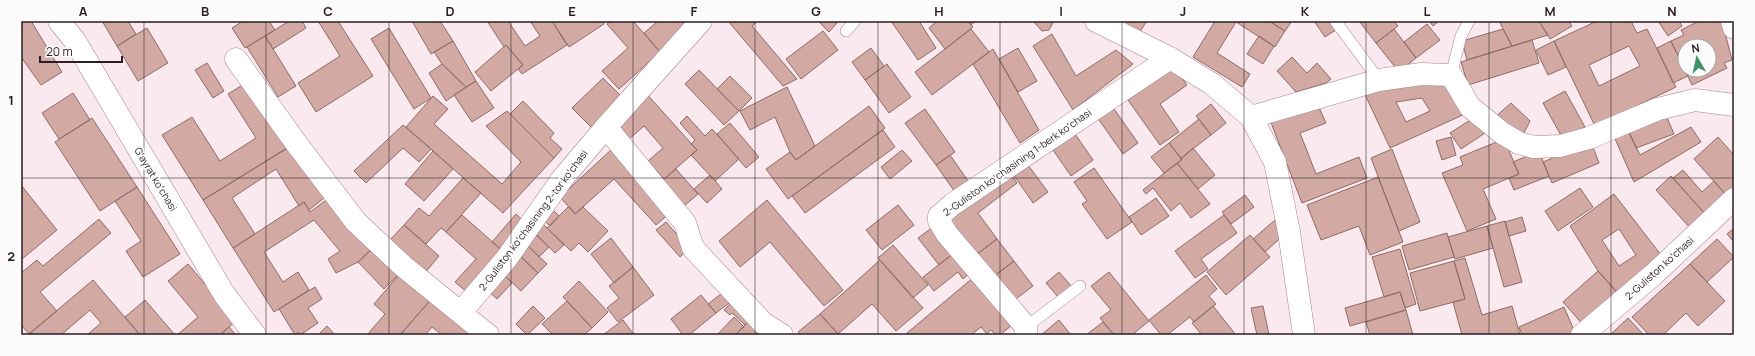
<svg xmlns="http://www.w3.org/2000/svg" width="1755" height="356" font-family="Manrope,sans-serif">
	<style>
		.building { fill: #d2aaa3; stroke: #906b65; fill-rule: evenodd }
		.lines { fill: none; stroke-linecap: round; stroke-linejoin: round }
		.lane-casing { stroke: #a88390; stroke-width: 12 }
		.street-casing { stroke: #a88390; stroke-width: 23 }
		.lane { stroke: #fff; stroke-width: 11 }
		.street { stroke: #fff; stroke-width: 22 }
		.grid { fill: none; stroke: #2b1d22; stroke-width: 1; stroke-opacity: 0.55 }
		.labels { text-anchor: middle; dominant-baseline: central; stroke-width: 3.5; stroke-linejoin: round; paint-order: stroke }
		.street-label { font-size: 10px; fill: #2b1d22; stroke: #fbfbfb }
		.neatline { fill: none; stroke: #2b1d22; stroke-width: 1.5 }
		.grid-label { font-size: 13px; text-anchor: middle; font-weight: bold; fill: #2b1d22 }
	</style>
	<rect width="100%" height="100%" fill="#fae9ee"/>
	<path class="building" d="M21 21H31L62 72 41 85 21 57Z
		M102 21H128L136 34 117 46Z
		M243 21H269L275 30 245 48 232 28Z
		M289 21H302L306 28 273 49 265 36Z
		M318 21H338L373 76 316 112 298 83 340 56Z
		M412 21H440L453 41 431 54Z
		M487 21H508L525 46 540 36 530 21H552L567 45 522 74 518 69 523 65 506 45 504 47Z
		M552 21H602L604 24 569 47Z
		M611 21H633L660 52 619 89 602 71 628 48 607 24Z
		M658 21H693L660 52 644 33Z
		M728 21H758L752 26 797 79 783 86Z
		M818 21H835L837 23 829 32Z
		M891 21H919L936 48 918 60Z
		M937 21H968L973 27 945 49 929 28Z
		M968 21H976L971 25Z
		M1033 21H1054L1049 30 1042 31Z
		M1129 21H1147L1137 36 1125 29Z
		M1215 21H1269L1285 31 1275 47 1236 22 1217 53 1250 74 1242 87 1193 57Z
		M1269 21H1292L1285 31Z
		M1314 21H1334L1339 28 1325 37Z
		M1359 21H1394L1398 26 1376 43Z
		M1429 21H1439L1433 26Z
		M1499 21H1539L1548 35 1512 46Z
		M1539 21H1569L1572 26 1550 39Z
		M1597 21H1631L1637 33 1647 29 1676 87 1595 126 1554 41ZM1629 46 1640 66 1599 86 1589 65Z
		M1658 21H1679L1682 26 1668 36Z
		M1699 21H1722L1732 60 1724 63 1727 68 1692 85 1671 41 1684 35 1681 30ZM1685 46H1709V70H1685Z
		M1427 24 1440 40 1416 58 1404 42Z
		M147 28 168 63 138 81 117 46Z
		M389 28 431 98 414 109 371 39Z
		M971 29 989 52 932 95 915 72Z
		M1394 29 1416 58 1399 72 1376 43Z
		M1503 29 1512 46 1467 60 1462 41Z
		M823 31 838 50 801 79 786 59Z
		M1052 34 1076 76 1116 50 1133 64 1073 110 1033 46Z
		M265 36 296 86 278 97 247 47Z
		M1259 36 1274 46 1263 64 1247 54Z
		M1532 40 1539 63 1468 85 1461 62Z
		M453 41 476 81 466 87 442 64 434 52Z
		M1554 41 1566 67 1548 75 1536 50Z
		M1671 41 1688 76 1673 83 1657 48Z
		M506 45 523 65 491 91 475 72Z
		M871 48 884 66 865 80 852 62Z
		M1018 48 1037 81 1018 92 999 59Z
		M993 49 1039 130 1020 143 973 64Z
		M1292 57 1307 73 1317 63 1331 79 1326 83 1296 92 1277 71Z
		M207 63 224 91 213 98 195 70Z
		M442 64 466 87 446 101 429 73Z
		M887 64 911 97 889 113 865 80Z
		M1174 67 1187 85 1160 104 1179 132 1160 145 1128 100Z
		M699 70 739 111 724 125 685 84Z
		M730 76 752 98 739 111 717 89Z
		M603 78 622 97 592 128 572 108Z
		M1449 78 1465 114 1390 148 1362 88ZM1422 98 1430 111 1406 122 1396 102Z
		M249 81 290 146 203 200 162 135 192 117 220 161 256 138 228 94Z
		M476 81 494 108 472 122 454 95Z
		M787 87 815 146 796 160 790 152 775 117 750 130 740 111Z
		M1565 91 1585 127 1563 139 1543 103Z
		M645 92 697 150 664 179 648 161 663 148 644 126 628 140 612 122Z
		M73 93 90 120 59 139 42 113Z
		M433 96 448 109 434 124 502 184 521 162 486 126 507 111 554 158 503 213 406 127Z
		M523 101 554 133 550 138 562 149 554 158 510 114Z
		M1317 103 1326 123 1300 133 1316 174 1359 157 1367 178 1302 203 1270 120Z
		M1511 103 1530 121 1523 135 1492 120Z
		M1211 104 1226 123 1211 135 1196 116Z
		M869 106 885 128 788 199 766 169 790 152 796 160Z
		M1112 106 1138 143 1123 154 1097 117Z
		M925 109 955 152 936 165 905 123Z
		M1665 113 1674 134 1636 148 1627 128Z
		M687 116 705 136 712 129 739 159 715 181 691 155 697 150 691 144 695 140 680 123Z
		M1475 117 1485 133 1461 149 1450 133Z
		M92 118 137 187 100 211 55 142Z
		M1199 119 1211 135 1181 158 1169 143Z
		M730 123 759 157 746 168 717 134Z
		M403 125 431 149 419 162 403 148 366 183 354 171Z
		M1691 127 1701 142 1634 182 1613 134 1627 128 1640 155Z
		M883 130 895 147 805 213 792 196Z
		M1073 131 1093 160 1071 176 1051 147Z
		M1451 137 1456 155 1442 160 1436 141Z
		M1718 137 1734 155V191L1728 197 1694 159Z
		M1504 139 1519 174 1483 189 1496 219 1467 231 1442 173 1463 165 1460 157Z
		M1591 142 1599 163 1552 183 1543 162Z
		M1169 143 1182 160 1164 173 1151 157Z
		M288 148 324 198 309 210 304 202 299 206 276 169 232 198 255 234 233 248 203 200Z
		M1193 148 1215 175 1198 189 1177 163Z
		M612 149 670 213 656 225 614 179 575 214 560 197Z
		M1392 149 1420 222 1399 231 1371 158Z
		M902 150 912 161 890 179 881 167Z
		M433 151 453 169 424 201 405 184Z
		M1539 151 1549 176 1514 190 1509 178 1519 174 1513 162Z
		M950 155 971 185 957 195 936 165Z
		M1025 161 1048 192 1033 203 1011 171Z
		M1177 163 1210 204 1191 218 1180 203 1171 211 1153 188 1146 194 1143 190Z
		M1094 168 1132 222 1107 239 1082 204 1087 201 1074 182Z
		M676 169 698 194 684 206 662 181Z
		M1683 170 1702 192 1714 181 1728 197 1706 215 1673 178Z
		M1009 171 1017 183 978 213 997 239 972 258 944 220Z
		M710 175 722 189 707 203 694 189Z
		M1671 176 1706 215 1691 229 1656 190Z
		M1378 177 1403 242 1370 255 1359 226 1321 240 1307 205Z
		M463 178 481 193 446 232 441 228 426 244 404 225 419 208 429 216Z
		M21 185 57 230 21 260Z
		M137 187 180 254 143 277 126 251 141 241 115 201Z
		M1580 188 1593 207 1558 231 1545 211Z
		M1614 194 1661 255 1618 293 1598 271 1570 226ZM1619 229 1636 255 1619 266 1602 240Z
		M1245 195 1254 207 1231 224 1222 212Z
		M329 198 374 247 358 262 336 273 328 259 340 251 314 220 264 252 283 282 298 272 309 290 274 312 233 248 304 202 310 212Z
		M1156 198 1169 216 1141 235 1129 217Z
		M767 200 843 290 824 306 770 242 740 267 719 241Z
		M898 205 914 225 882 250 866 230Z
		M569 206 575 214 583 207 608 231 588 252 579 243 571 251 547 228Z
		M550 207 559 216 550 226 540 217Z
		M516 214 528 225 504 252 492 242Z
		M462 215 504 252 468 293 455 282 476 259 446 232Z
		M1224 215 1237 233 1201 259 1208 269 1195 278 1175 251Z
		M1522 217 1526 231 1509 236 1505 222Z
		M99 219 111 233 40 292 57 311 29 334 21 325V273L37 260 43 266Z
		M1275 220 1286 233 1265 252 1253 239Z
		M1505 221 1522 282 1504 287 1487 226Z
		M541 222 564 245 555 253 532 231Z
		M666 222 689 248 680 257 656 230Z
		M937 224 955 252 939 265 918 238Z
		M404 225 439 256 424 274 388 242Z
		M1487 226 1493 248 1455 259 1448 237Z
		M1734 228V242L1727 234Z
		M1447 233 1454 257 1409 270 1402 246Z
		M537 235 549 247 539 257 527 245Z
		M1250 235 1270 257 1226 295 1207 272Z
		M611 238 633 267 614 283 591 254Z
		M997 239 1014 261 989 280 972 258Z
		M1717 239 1734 257 1707 282 1690 264Z
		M526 244 547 264 538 273 517 253Z
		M893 245 928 285 913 298 878 258Z
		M374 247 400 273 384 289 358 262Z
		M1400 249 1416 304 1405 308 1400 292 1384 297 1372 257Z
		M955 252 971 272 963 279 958 272 934 291 923 277Z
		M517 253 538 273 521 291 500 271Z
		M1465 258 1482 315 1512 306 1520 335H1462L1453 302 1465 299 1454 261Z
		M880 260 923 308 896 331 872 304 838 334 820 314Z
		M1014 261 1033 286 1008 305 989 280Z
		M1454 261 1465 299 1420 311 1410 273Z
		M188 264 236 321 220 335H177L198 317 168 281Z
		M1690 264 1725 301 1698 326 1686 313 1663 335H1649L1632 317Z
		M633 267 654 295 618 322 607 308 619 298 609 286Z
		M404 269 434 296 400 335H367L385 314 374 304Z
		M500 271 512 283 497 299 484 287Z
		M1598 271 1620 296 1585 327 1563 302Z
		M1059 272 1072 287 1059 298 1046 283Z
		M1109 272 1149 321 1132 335H1114L1100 318 1111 310 1091 286Z
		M1206 275 1217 289 1209 296 1216 304 1194 322 1190 317 1167 335H1161L1149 320Z
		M974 277 1013 324 1000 335H996L991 330 987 334 981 327 971 335H908L907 333Z
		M93 280 140 335H87L101 323 90 310 61 335H30L29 334Z
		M579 281 608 312 592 328 563 297Z
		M315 287 322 299 308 308 318 323 300 335 298 332 295 335 279 309Z
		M726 290 733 300 716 313 708 304Z
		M1400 292 1406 310 1350 326 1345 308Z
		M701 295 716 313 689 335H683L671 319Z
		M434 296 479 335H442L432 327 425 335H400Z
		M145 300 175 335H140L125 317Z
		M567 301 592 328 584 335H553L542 324Z
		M733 301 751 319 745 325 732 313 730 315 724 310Z
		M533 306 545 318 527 335 516 324Z
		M1213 306 1236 335H1202L1192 323Z
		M1263 306 1269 335H1257L1251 308Z
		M1564 307 1576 335H1522L1519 327Z
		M1406 310 1413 335H1370L1366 322Z
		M820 314 838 334 839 335H801L798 332Z
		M734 317 744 327 735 335H719L718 334Z
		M1628 318 1644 335H1610Z
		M751 319 767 335H735Z
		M623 320 634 335H603Z
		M1059 320 1071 335H1041Z
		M1103 322 1114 335H1086Z
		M327 326 335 335H318Z
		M229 327 236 335H220Z"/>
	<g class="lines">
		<defs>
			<path id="lane" d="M1336 22 1379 80
				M846 31 855 21
				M1451 75 1461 36 1469 21
				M1026 327 1080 286"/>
			<path id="street" d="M59 21 75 41 224 294 255 335
				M1096 21 1170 58 1212 84 1251 117 1275 162 1289 232 1304 335
				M1732 21 1734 28
				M236 59 296 143 356 222 403 266 488 335
				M1251 117 1379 80 1421 74 1451 75 1470 107 1502 133 1519 143 1534 147 1560 146 1589 138 1658 109 1695 100 1734 105
				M606 127 685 223 693 248 763 323 782 335
				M461 312 507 258 562 179 606 127 701 21
				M1026 335V327L947 234 939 221V216L953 204 1170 58
				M1582 335 1653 275 1734 199"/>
		</defs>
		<use href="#lane" class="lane-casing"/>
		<use href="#street" class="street-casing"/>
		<use href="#lane" class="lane"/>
		<use href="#street" class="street"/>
	</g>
	<path class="grid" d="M144 21V335M266 21V335M389 21V335M511 21V335M633 21V335M755 21V335M878 21V335M1000 21V335M1122 21V335M1244 21V335M1366 21V335M1489 21V335M1611 21V335M21 178H1734"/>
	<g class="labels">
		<g class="street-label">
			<text transform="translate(1017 162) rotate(-35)">2-Guliston koʻchasining 1-berk koʻchasi</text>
			<text transform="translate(156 179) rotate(59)">Gʻayrat koʻchasi</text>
			<text transform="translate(533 220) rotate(-53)">2-Guliston koʻchasining 2-tor koʻchasi</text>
			<text transform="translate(1659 268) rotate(-42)">2-Guliston koʻchasi</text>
		</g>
	</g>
	<rect width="1755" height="356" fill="none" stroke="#fbfbfb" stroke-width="44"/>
	<g transform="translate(1697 58) rotate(351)"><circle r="19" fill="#fbfbfb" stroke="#a8a2a4"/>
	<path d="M0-3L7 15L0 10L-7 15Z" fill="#3e9265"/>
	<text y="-6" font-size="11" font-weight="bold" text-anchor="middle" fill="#2b1d22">N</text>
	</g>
	<path d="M40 56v6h82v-6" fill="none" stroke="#2b1d22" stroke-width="2"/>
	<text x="46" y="56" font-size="12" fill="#2b1d22" stroke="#fbfbfb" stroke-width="3" paint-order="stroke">20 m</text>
	<rect x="22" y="22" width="1711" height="312" class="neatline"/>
	<g class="grid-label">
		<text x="83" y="16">A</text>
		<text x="205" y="16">B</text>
		<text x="328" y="16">C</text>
		<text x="450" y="16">D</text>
		<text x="572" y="16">E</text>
		<text x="694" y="16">F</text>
		<text x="816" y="16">G</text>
		<text x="939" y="16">H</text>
		<text x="1061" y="16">I</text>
		<text x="1183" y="16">J</text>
		<text x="1305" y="16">K</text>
		<text x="1427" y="16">L</text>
		<text x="1550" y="16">M</text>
		<text x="1672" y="16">N</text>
		<text x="11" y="105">1</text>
		<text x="11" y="261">2</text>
	</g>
</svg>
